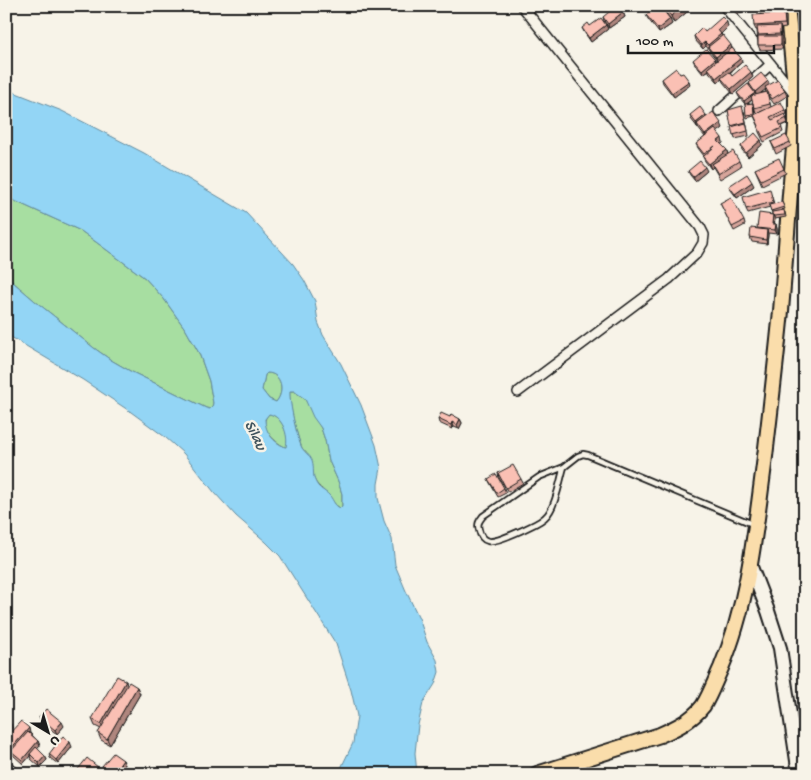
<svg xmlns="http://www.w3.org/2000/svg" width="811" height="780" font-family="'Gochi Hand',sans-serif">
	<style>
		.green { fill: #a7dea1; stroke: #627d5e }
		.water { fill: #93d5f5; stroke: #638b9e; fill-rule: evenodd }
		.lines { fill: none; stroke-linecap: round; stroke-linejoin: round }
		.lane-casing { stroke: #1c1c1c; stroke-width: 8 }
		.street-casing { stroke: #1c1c1c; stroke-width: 12 }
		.secondary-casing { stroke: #1c1c1c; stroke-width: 16 }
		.primary-casing { stroke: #1c1c1c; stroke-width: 18 }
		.lane { stroke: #f7f3e8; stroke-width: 4.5 }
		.street { stroke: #f7f3e8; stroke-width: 9 }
		.secondary { stroke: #f7f3e8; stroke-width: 12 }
		.primary { stroke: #faddab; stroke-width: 14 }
		.wall { fill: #d7a59b; stroke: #1c1c1c; fill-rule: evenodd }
		.shaded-wall { fill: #af867e; stroke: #1c1c1c }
		.building { fill: #fac0b4; stroke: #1c1c1c }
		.labels { text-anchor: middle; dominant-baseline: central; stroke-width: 5; stroke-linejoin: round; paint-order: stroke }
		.water-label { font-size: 16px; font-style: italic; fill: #40545d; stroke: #f7f3e8 }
	</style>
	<rect width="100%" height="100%" fill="#f7f3e8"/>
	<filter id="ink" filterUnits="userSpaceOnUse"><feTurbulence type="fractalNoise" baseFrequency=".02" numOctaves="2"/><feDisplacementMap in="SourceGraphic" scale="10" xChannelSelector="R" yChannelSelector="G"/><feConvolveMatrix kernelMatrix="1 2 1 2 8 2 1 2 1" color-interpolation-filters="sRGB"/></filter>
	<g filter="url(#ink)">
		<path class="green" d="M6 197 81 231 145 278 164 299 186 330 199 353 209 381 213 403 212 407 210 409 206 408 130 371 111 360 94 348 35 301 6 276Z
			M267 373C282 373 285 392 276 402L269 399 262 390 265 375Z
			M290 391H294L305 399 321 428 325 440 329 461 338 481 342 494V506L340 508C334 505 331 498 327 494 321 487 315 485 313 475 312 470 313 465 311 460 309 455 305 452 302 448 297 437 288 401 290 391Z
			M269 414C282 416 289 435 287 447H285C274 442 257 425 269 414Z"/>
		<path class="water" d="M6 89 62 111 144 153 246 213 293 264 304 280 315 301 318 322 323 335 341 364 361 405 376 445 381 468 378 484V498L384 521 392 539 395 565 406 591 419 618 427 642 437 660 439 672 435 684 423 703 418 725 415 753 417 774H336L342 766 353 743 357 716 351 690 336 644 280 556 266 542 236 516 214 492 184 454 165 437 131 412 83 380 6 334V276L35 301 94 348 111 360 130 371 206 408 210 409 212 407 213 403 209 381 199 353 186 330 164 299 145 278 81 231 6 197ZM267 373C282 373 285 392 276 402L269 399 262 390 265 375ZM290 391H294L305 399 313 417 321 428 325 440 329 461 338 481 342 494V506L340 508C334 505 334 501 330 496 327 492 321 490 318 486 311 477 315 469 312 460 310 455 305 453 302 448 297 438 289 402 290 391ZM269 414C282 416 289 435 286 447H285C273 442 265 432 265 419Z"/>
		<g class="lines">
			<defs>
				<path id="lane" d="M564 467C560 480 557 500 550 511 547 517 541 521 535 524 527 528 496 543 488 541 483 540 480 535 479 530 477 524 479 521 483 516L539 477 564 467 578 456 583 454 588 455 755 525"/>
				<path id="street" d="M724 6 795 94
					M719 111 771 64
					M518 392 669 279 697 253 703 243 704 235 700 227 522 6
					M6 765 16 774"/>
				<path id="secondary" d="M751 567 768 611 780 648 799 774"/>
				<path id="primary" d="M537 774 660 735C676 728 691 721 703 706 710 695 715 681 721 668 748 604 755 534 764 465 770 414 776 362 781 311 786 249 790 187 796 126V95L787 6"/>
			</defs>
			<use href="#lane" class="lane-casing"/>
			<use href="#street" class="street-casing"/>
			<use href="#secondary" class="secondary-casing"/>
			<use href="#primary" class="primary-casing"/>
			<use href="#lane" class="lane"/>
			<use href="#street" class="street"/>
			<use href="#secondary" class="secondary"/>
			<use href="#primary" class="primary"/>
		</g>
		<path class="wall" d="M655 6H660L672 24 659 33 648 19 646 15 656 7Z
			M661 6H694L674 23 662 8Z
			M734 6H754L755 7 737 14Z
			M787 6 788 13H785L786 17V28L780 29 783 40V49L760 50 758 45 757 30H756L754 26 760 14V13Z
			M623 12 625 17 609 28 604 21 603 17Z
			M606 25 608 29 591 42 584 32 582 28 590 26Z
			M728 27 721 33 722 36 741 58 742 62 730 73 732 76 753 77 733 94 723 82 722 79 718 82 709 72V70L703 74 695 64 693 60 716 61 717 60 706 46 703 49 695 40 694 36 705 32Z
			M680 74 689 81 690 85 674 97 663 83 662 79Z
			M749 83 769 85 785 91 787 96 774 104 768 95 771 107 785 110 787 114 785 115 788 123 781 126 783 132 764 142 759 132 758 127H759L754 116 747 118 745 104 739 97 737 93 750 86ZM765 89 766 92 760 93ZM752 100 753 103 747 104ZM754 106 756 113 763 111 755 115Z
			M728 110 744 111 749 136 735 139Z
			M690 115H706V117L723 128 717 132 723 143 721 144 728 154 739 161 741 166 720 179 713 167 711 169 705 161 703 157 704 156 698 148 696 144 705 137 691 119Z
			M761 140 762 145 748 157 742 150 741 146Z
			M771 142H790L791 146 776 154Z
			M755 169H784L786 173 762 185Z
			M688 171H707L695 181 690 175Z
			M729 186H754L737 198 731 190Z
			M771 194 774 204 782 202 785 209 781 210 785 212 786 217 775 219 774 224H776L777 229V234L768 233V235L767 244 752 242 750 237 757 229V228L772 215V213L770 207 748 213 746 209Z
			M720 203 744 221 745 225 734 231Z
			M450 417 460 419 462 423 459 429 454 427 452 429 439 423 438 419Z
			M498 473 521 479 523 483 508 492 499 478Z
			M488 479 504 488 506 493 498 497 490 483Z
			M127 684 137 687 140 694 110 745 101 740 98 733 101 729 95 726 92 719Z
			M39 717 64 726 57 734 41 722Z
			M30 733 38 741 40 746 37 748 45 756 47 760 40 767 31 759 30 756 23 764 13 755 12 753 8 757 6 755V737Z
			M72 747 58 764 50 758 49 754Z
			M123 760 125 765 118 774H75V773L103 770 102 766Z"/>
		<path class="shaded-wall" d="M683 6H694L674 23 671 16Z
			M623 12 625 17 609 28 608 24Z
			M784 13 786 17V28L785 24Z
			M670 19 672 24 659 33 658 29Z
			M727 22 728 27 720 35 718 30Z
			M606 25 608 29 591 42 589 38Z
			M780 26 783 40V49L781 45Z
			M721 34 723 38 710 50 708 45Z
			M705 42 706 46 703 49 701 45Z
			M731 45 732 49 718 61 716 57Z
			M741 58 742 62 718 82 716 78Z
			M715 59 716 63 708 68 709 70 703 74 702 70Z
			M751 72 753 77 733 94 731 89Z
			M689 81 690 85 674 97 672 93Z
			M768 81 770 86 757 96 755 92Z
			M755 93 756 97 745 105 744 101Z
			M706 115 707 119 697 124V127L696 123Z
			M721 123 723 128 707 140 705 135Z
			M722 138 723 143 720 145 718 141Z
			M761 140 762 145 748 157 746 153Z
			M727 150 728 155 712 164 713 167 711 169 709 164Z
			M705 167 707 171 695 181 693 177Z
			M752 182 754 186 737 198 735 194Z
			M773 215 775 219 774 228 772 224Z
			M776 224 777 229V234L775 230Z
			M767 230 768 235 767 244 766 240Z
			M460 419 462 423 459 429 457 425Z
			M452 422 454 427 452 429 451 425Z
			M126 681 128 687 104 730 101 724Z
			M137 687 140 694 110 745 107 739Z
			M62 722 64 726 57 734 55 730Z
			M11 724 12 728 6 735V729Z
			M29 728 30 733 13 752 11 751 12 753 8 757 7 753Z
			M38 741 40 746 31 756 30 754V756L23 764 22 760Z
			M70 742 72 747 58 764 56 760Z
			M45 756 47 760 40 767 39 763Z
			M123 760 125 765 118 774H113Z
			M99 768 100 772 99 774H94Z"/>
		<path class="building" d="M616 6H619L623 12 608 24 603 17Z
			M657 6H660L670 19 658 29 646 15Z
			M663 6H683L671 16Z
			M734 6H744L736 10Z
			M759 6H786V9L760 13Z
			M784 13 785 24 754 26 753 15Z
			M722 17 727 22 718 30 721 34 708 45 705 42 701 45 694 36 702 28 705 32Z
			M601 18 606 25 589 38 582 28 588 23 590 26Z
			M780 26V34L758 35 757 27Z
			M723 35 731 45 716 57 708 47Z
			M758 36H781V45H758Z
			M732 48 741 58 716 78 708 68Z
			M706 49 715 59 702 70 693 60Z
			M745 65 751 72 731 89 721 78 729 72 732 76Z
			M676 68 680 74 683 73 689 81 672 93 662 79Z
			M761 73 768 81 755 92 749 83Z
			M778 80 785 91 772 99 765 87Z
			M748 84 755 93 744 101 737 93Z
			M767 92 770 104 754 108 751 96Z
			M781 102 785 110 770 117 772 120 785 114 787 118 779 122 782 128 763 137 758 127 759 126 754 115Z
			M753 103 754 114 746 115 745 104Z
			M742 106 746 122 731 126 728 110Z
			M700 107 706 115 696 123 690 115Z
			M713 112 721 123 705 135 697 124Z
			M746 123 748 131 733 135 731 127Z
			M715 129 722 138 718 141 727 150 709 164 703 157 715 146 704 154 696 144Z
			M755 133 761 140 746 153 741 146Z
			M786 135 790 142 775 149 771 142Z
			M733 151 739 161 718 174 712 164Z
			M779 158 784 169 761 180 755 169Z
			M700 161 705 167 693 177 688 171Z
			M747 174 752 182 735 194 729 186Z
			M770 189 773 202 746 209 743 197Z
			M731 197 744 221 732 227 720 203Z
			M782 202 784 207 771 211 769 205Z
			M784 210 785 215 774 216 773 215H772V212Z
			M759 213 773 215 772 224H776L775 230 757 228Z
			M751 228 767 230 766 240 750 237Z
			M441 413 450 417 451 414 460 419 457 425 452 422 451 425 438 419Z
			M513 465 521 479 506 488 498 473Z
			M496 474 504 488 497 493 488 479Z
			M117 676 126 681 101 724 92 719Z
			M129 682 137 687 107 739 98 733Z
			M46 709 62 722 55 730 39 717Z
			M6 720 11 724 6 729Z
			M21 721 29 728 7 753 6 737Z
			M28 732 38 741 22 760 11 751Z
			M63 736 70 742 56 760 49 754Z
			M36 747 45 756 39 763 30 754Z
			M113 753 123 760 113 774H112L102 766Z
			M87 758 99 768 94 774H76L75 773Z
			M101 768 108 774H97Z
			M44 770 48 774H41Z"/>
	</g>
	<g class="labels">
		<g class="water-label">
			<text transform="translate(254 436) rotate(63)">Silau</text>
		</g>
	</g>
	<rect width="811" height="780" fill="none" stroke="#f7f3e8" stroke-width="25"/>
	<rect x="12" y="12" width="786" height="755" fill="none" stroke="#1c1c1c" stroke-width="2" filter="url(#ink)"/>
	<g transform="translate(48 732) rotate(142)" stroke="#f7f3e8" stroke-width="4" paint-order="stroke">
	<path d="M0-4L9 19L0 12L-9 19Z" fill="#1c1c1c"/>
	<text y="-8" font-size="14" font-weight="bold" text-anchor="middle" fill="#1c1c1c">U</text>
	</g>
	<path d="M628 45v8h146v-8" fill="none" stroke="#1c1c1c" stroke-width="2.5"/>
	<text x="636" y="45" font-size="15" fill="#1c1c1c" stroke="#f7f3e8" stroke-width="4" paint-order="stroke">100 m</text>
</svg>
